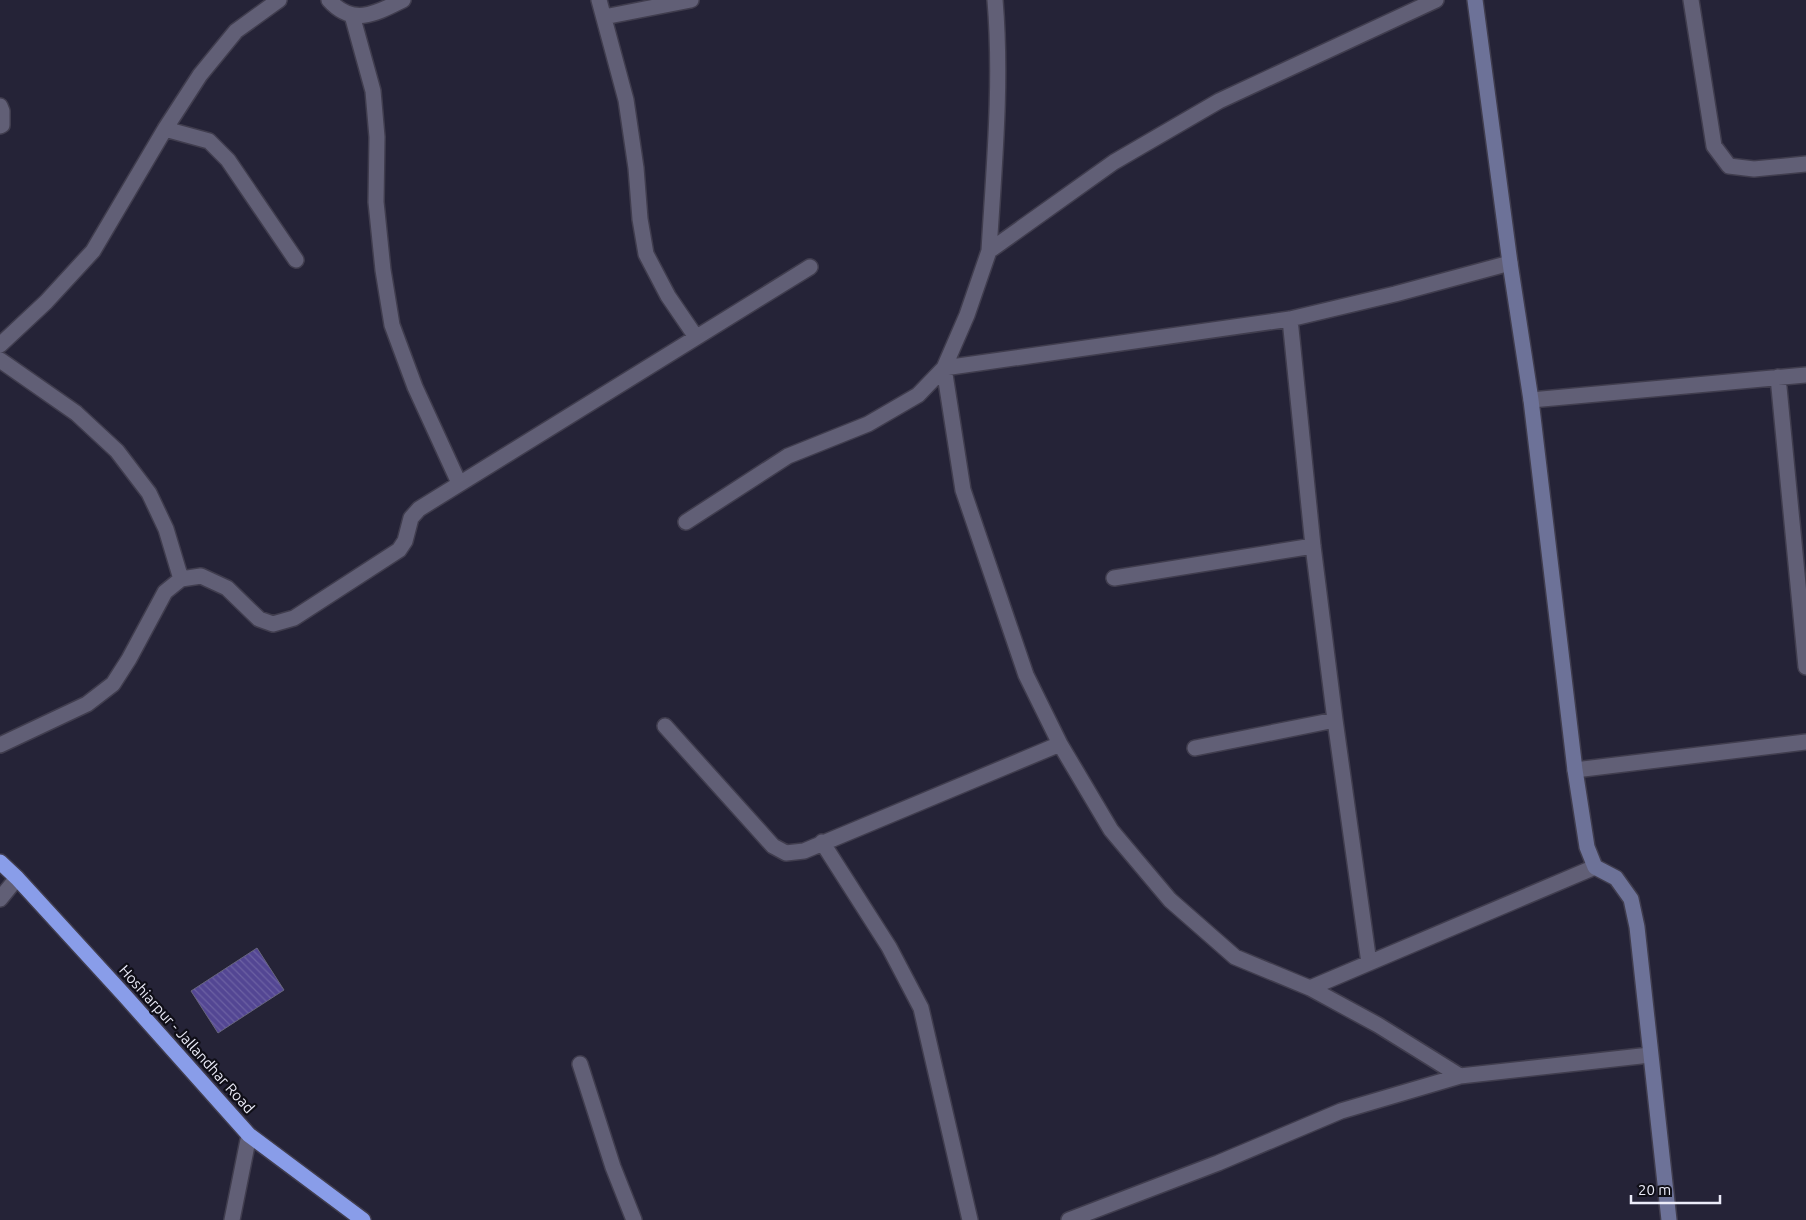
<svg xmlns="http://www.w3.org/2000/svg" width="1806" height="1220" font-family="Ubuntu,sans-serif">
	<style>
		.building { fill: url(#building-back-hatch); stroke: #68667e }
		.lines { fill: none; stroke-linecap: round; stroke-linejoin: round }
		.street-casing { stroke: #403d4e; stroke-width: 18 }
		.secondary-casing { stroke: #403d4e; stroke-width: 18 }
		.highway-casing { stroke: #403d4e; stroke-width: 18 }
		.street { stroke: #615f76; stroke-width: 15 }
		.secondary { stroke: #6d7298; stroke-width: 15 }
		.highway { stroke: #899de9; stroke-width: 15 }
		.labels { text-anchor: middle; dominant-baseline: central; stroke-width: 4.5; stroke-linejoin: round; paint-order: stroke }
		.street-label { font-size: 15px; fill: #ececf9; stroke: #0f0e17 }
	</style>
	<defs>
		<pattern id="building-back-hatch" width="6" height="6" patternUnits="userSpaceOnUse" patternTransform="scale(1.25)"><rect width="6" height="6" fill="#534693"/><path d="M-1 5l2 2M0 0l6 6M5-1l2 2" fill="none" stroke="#6c61a3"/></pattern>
	</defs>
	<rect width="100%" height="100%" fill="#252337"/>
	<path class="building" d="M257 948 284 990 218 1033 191 991Z"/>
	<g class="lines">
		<defs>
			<path id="street" d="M329 0C353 27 377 13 403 0
				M599 0 626 100 636 168 640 219 646 254 668 296 696 337
				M995 0C1002 83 994 167 989 251L1114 162 1219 101 1436 0
				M1691 0 1714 146 1729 166 1754 169 1806 164
				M352 15 373 91 377 137 376 202 383 270 392 325 415 387 459 483
				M604 17 691 0
				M0 106 2 111V125L0 126
				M165 129 209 141 228 160 296 260
				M989 251 967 315 944 368 963 490 1026 675 1060 744 1111 830 1170 900 1235 957 1310 988 1378 1025 1460 1076
				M1290 319 1313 546 1335 720 1369 963
				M0 345 46 302 93 251 165 129 200 75 236 31 279 0
				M0 360 76 413 117 451 149 493 166 529 181 579
				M1778 377 1806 667
				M1531 400 1806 375
				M686 522 788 456 868 424 918 395 944 368 1290 319 1395 294 1510 263
				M1114 578 1313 546
				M665 726 773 846 786 853 804 851 1060 744
				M0 745 87 704 113 684 129 659 165 592 181 579 201 576 227 588 259 619 273 624 294 618 399 550 405 541 411 518 419 509 810 267
				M1195 748 1335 720
				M1575 770 1806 742
				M822 842 889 947 921 1008 970 1220
				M0 899 17 878
				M1310 988 1595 867
				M580 1064 613 1167 634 1220
				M232 1220 249 1135
				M1069 1220 1218 1163 1341 1111 1460 1076 1650 1055"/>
			<path id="secondary" d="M1475 0 1510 263 1531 400 1575 770 1587 847 1595 867 1616 878 1631 899 1637 927 1669 1220"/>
			<path id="highway" d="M0 862 17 878 125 996 249 1135 363 1220"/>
		</defs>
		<use href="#street" class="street-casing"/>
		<use href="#secondary" class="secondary-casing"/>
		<use href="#highway" class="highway-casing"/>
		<use href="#street" class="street"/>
		<use href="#secondary" class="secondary"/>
		<use href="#highway" class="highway"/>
	</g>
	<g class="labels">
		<g class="street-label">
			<text transform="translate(187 1039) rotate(48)">Hoshiarpur - Jallandhar Road</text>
		</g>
	</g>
	<path d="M1631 1195v8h89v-8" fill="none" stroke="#ececf9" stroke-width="2.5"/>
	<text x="1638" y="1195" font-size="15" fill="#ececf9" stroke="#0f0e17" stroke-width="4" paint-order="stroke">20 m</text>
</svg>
